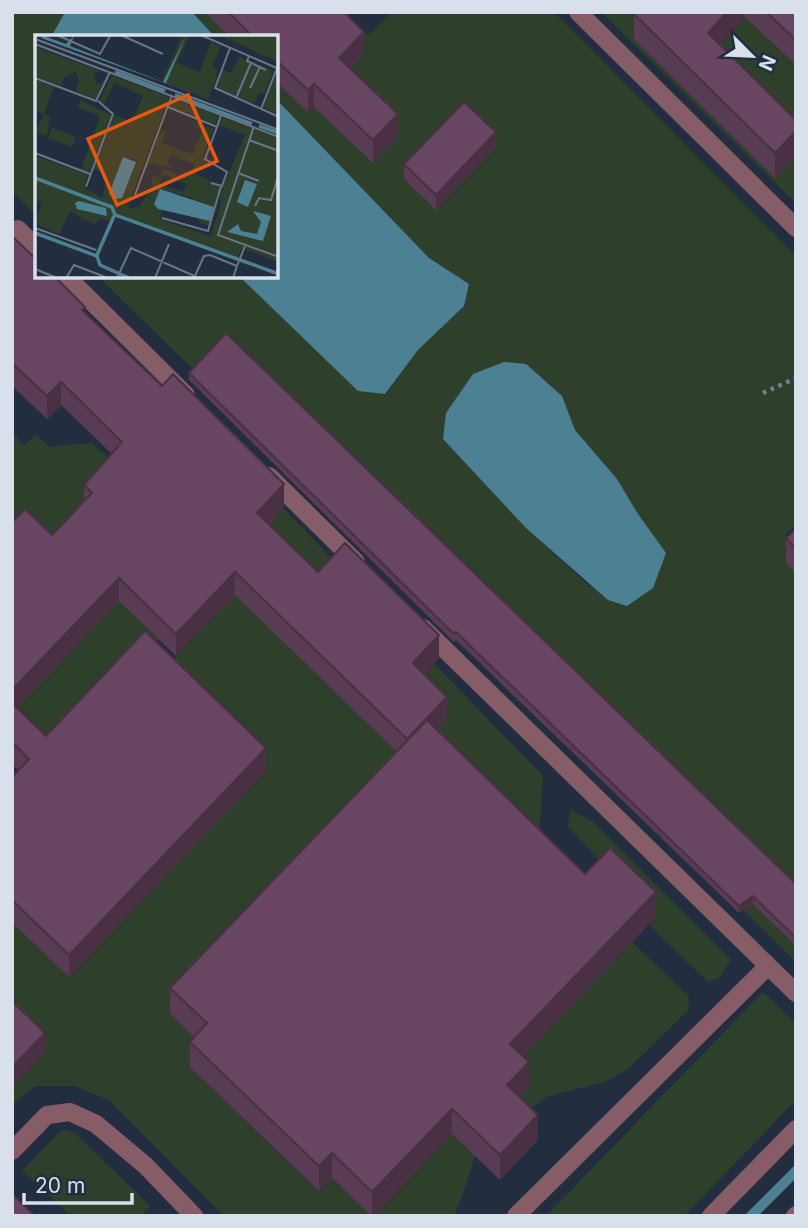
<svg xmlns="http://www.w3.org/2000/svg" width="808" height="1228" font-family="Inter,sans-serif">
	<style>
		.green { fill: #2e402c; fill-rule: evenodd }
		.water { fill: #4c8193 }
		.lines { fill: none; stroke-linecap: round; stroke-linejoin: round }
		.stream { stroke: #4c8193; stroke-width: 10 }
		.path { stroke: #768090; stroke-width: 4.5; stroke-dasharray: 3.5 5; stroke-linecap: butt }
		.service { stroke: #865d67; stroke-width: 18 }
		.wall { fill: #593b53 }
		.shaded-wall { fill: #493043 }
		.building { fill: #684560; stroke: #493043; stroke-width: 2 }
		.inset-river { fill: none; stroke: #4c8193; stroke-width: 3.5 }
		.inset-road { fill: none; stroke: #6b7585; stroke-width: 2 }
		.view { fill: #e8590c; fill-opacity: 0.15; stroke: #e8590c; stroke-width: 3.5 }
		.inset-edge { fill: none; stroke: #d8e0ec; stroke-width: 3.5 }
	</style>
	<rect width="100%" height="100%" fill="#222e40"/>
	<path class="green" d="M12 12H65L51 37H37V216L12 191Z
		M192 12H346L368 35 392 12H554L796 256V525L785 535 796 547V962L99 277H240L358 391 386 394 418 350 464 306 469 284 429 258 277 100 276 37H215ZM562 396 575 430 617 479 638 514 591 587 526 528 443 439Z
		M601 12H755L796 51V203Z
		M12 433 24 446 36 435 49 447 92 443 146 494 101 583 159 639 46 758 12 726Z
		M243 467 543 776 538 853 207 1048 190 1067 318 1191 332 1178 371 1216H224L109 1100 75 1086H35L12 1104V923L69 977 75 763 273 555 255 538 270 521Z
		M570 810 592 821 731 960 720 977 708 982 649 925 655 917 610 873 568 826Z
		M632 942 688 995 689 1009 628 1069 607 1081 546 1097 517 1119 507 1110 510 1069Z
		M763 992 796 1024V1100L684 1216H546Z
		M62 1129 75 1133 150 1206 141 1216H71L22 1171Z
		M452 1134 475 1155 464 1191 454 1216H374Z"/>
	<path class="water" d="M65 12H192L215 37H51Z
		M277 100 429 258 469 284 464 306 418 350 385 394 358 391 240 277 276 276Z
		M504 362 526 364 562 396 575 430 617 479 638 514 666 553 653 588 627 606 608 600 526 528 443 439 446 413 473 374Z"/>
	<g class="lines">
		<path class="stream" d="M751 1216 796 1171"/>
		<path class="path" d="M763 393 796 378"/>
		<path class="service" d="M578 12 796 228
			M18 229 37 248
			M66 276 186 395
			M269 476 356 562
			M423 628 796 993
			M12 1151 47 1115 70 1112 96 1124 146 1166 194 1216
			M516 1216 768 966
			M711 1216 796 1129
			M795 1216 796 1215"/>
	</g>
	<path class="wall" d="M207 12H352L348 16 364 54 350 69 398 136 373 163 314 107 308 112 276 82V37H230L207 14Z
		M635 12H796V65L745 17 719 45 796 120 775 178 634 39V14Z
		M496 147 436 210 404 179V164Z
		M12 236 85 313 284 507 269 524 318 572 439 658 424 674 447 720 437 730 585 874 656 917 523 1056 529 1087 520 1097 538 1140 500 1180 452 1134 374 1216H371L332 1178 319 1191 190 1067V1042L194 1037 170 1013V988L397 752 235 595 176 656 119 601 17 708 46 736 266 771 69 977 12 923V777L18 770 12 765V522L52 535 84 501V485L112 454 61 405 47 419 12 386Z
		M189 373 796 884V946L753 904 739 913 456 640 454 642 189 380Z
		M796 529V574L786 563V538Z"/>
	<path class="shaded-wall" d="M727 12H745V17L708 58V33Z
		M364 32V54L339 80V58Z
		M314 84V107L308 112V90Z
		M398 114V136L373 163V140Z
		M796 131V156L775 178V153Z
		M496 132V147L436 210V195Z
		M61 382V405L47 419V396Z
		M284 484V507L257 536V513Z
		M235 572V595L176 656V634Z
		M119 578V601L12 713V690Z
		M439 635V658L413 686V663Z
		M447 697V720L407 762V739Z
		M266 748V771L69 977V955Z
		M656 892V917L510 1069V1044Z
		M753 896V904L739 913V906Z
		M45 1033V1053L12 1087V1067Z
		M529 1062V1087L507 1110V1085Z
		M452 1109V1134L374 1216H372V1192Z
		M538 1115V1140L500 1180V1155Z
		M332 1153V1178L319 1191V1166Z"/>
	<path class="building" d="M228 12H344L364 32 339 58 398 114 373 140 314 84 308 90 276 60V37H253Z
		M635 12H727L708 33 796 120V131L775 153 634 14Z
		M766 12H796V40Z
		M464 102 496 132 436 195 404 164Z
		M12 236 37 260V276H54L85 307 82 310 162 386 173 374 284 484 257 513 318 572 345 543 439 635 413 663 447 697 407 739 235 572 176 634 119 578 12 690V522L25 509 52 535 92 493 84 485 122 442 61 382 47 396 12 363Z
		M226 333 796 884V938L753 896 739 906 456 632 454 634 189 373Z
		M796 529V549L786 538Z
		M145 631 266 748 69 955 12 900V777L29 759 12 742V703L46 736Z
		M427 720 585 874 610 848 656 892 510 1044 529 1062 507 1085 538 1115 500 1155 452 1109 372 1192 332 1153 319 1166 190 1042 207 1023 170 988Z
		M12 1001 45 1033 12 1067Z
		M12 1194 35 1216H12Z"/>
	<g transform="translate(35 35)">
		<rect width="243" height="243" fill="#222e40"/>
		<path d="M147 1H154L142 28 165 37 176 7 185 12 177 32 182 34 181 44 173 63 127 46ZM185 1H243V27L200 7ZM0 12 65 36 58 39 62 49 69 46 60 64 41 56 44 46 41 36 29 42 26 51 0 41ZM205 21 215 29 200 61 181 53 188 35 196 38ZM217 26 238 36 230 58H224L219 69 203 61ZM241 37 243 38V79L228 72ZM77 41 134 62 93 172 97 174 105 171 116 154 117 140 125 143 128 134 142 139 140 144 128 139 124 149 148 157 151 149 142 145 144 139 152 142 147 136 156 138 159 129 135 121 132 130 143 135 117 128 111 133 125 98 132 95 127 108 158 119 167 96 159 90 179 93 168 121 173 130 166 129 162 139 187 154 210 100 184 90 187 82 243 103V227L207 213 202 223 80 178 76 187 65 183 60 190 35 176 24 199 0 188 7 167 0 165V121L53 140 49 153 68 163 71 139 59 134 80 80 97 87 108 61 79 48 68 71 64 66ZM88 122 100 124 87 163 81 164ZM125 154 158 163 165 188 175 191 183 155 186 168 176 202 125 184 127 176 119 169ZM0 45 19 52 9 79 15 82 12 101 0 97 9 80 0 76ZM138 64 184 80 180 89 135 72ZM45 65 76 80 55 137 46 135 65 81 43 72ZM17 93 41 102 37 112 13 103Z" fill="#2e402c" fill-rule="evenodd"/>
		<path d="M9 1 31 9 39 1 35 11 128 47 151 1 131 48 221 81 6 3ZM88 122 101 127 87 163 81 164 74 159ZM210 145 222 149 213 172 202 167ZM125 154 179 172 175 186 123 174 119 169ZM44 166 71 173 72 181 42 174 40 168ZM218 176 236 181 228 206 192 197 203 189 206 196 222 199 226 187Z" fill="#4c8193"/>
		<path class="inset-river" d="M80 37 130 56M140 60 217 89M224 91 244 98M0 143 77 172 80 180 244 239M0 198 62 221 65 230 94 243M62 220 79 181"/>
		<path class="inset-road" d="M24 1 65 19 75 1M88 1 128 19M168 1 244 34M0 4 244 95M0 9 244 102M195 13 180 53 244 82M214 21 212 26 231 35M0 43 61 66 75 37M215 53 225 32M201 63 216 28M133 72 182 92 186 80M226 74 244 28M219 91 183 200 244 222M214 105 244 116M0 118 55 139M203 138 224 146M176 148 187 151 192 137 170 124 182 92M51 152 78 79 63 66M100 160 137 60M220 171 224 163 236 165 242 145M127 183 173 196 186 151M0 193 61 215M202 231 210 211M0 234 22 243M160 241 169 221 175 220 202 231 198 243M31 243 39 230 73 243M82 243 96 213 164 243M120 243 134 209"/>
		<path class="view" d="M153 60 182 126 82 170 53 104Z"/>
		<rect width="243" height="243" class="inset-edge"/>
	</g>
	<rect width="808" height="1228" fill="none" stroke="#d8e0ec" stroke-width="28"/>
	<g transform="translate(752 56) rotate(114)" stroke="#222e40" stroke-width="5" paint-order="stroke">
	<path d="M0-5L12 26L0 18L-12 26Z" fill="#d8e0ec"/>
	<text y="-10" font-size="19" font-weight="bold" text-anchor="middle" fill="#d8e0ec">N</text>
	</g>
	<path d="M24 1193v10h108v-10" fill="none" stroke="#d8e0ec" stroke-width="3.5"/>
	<text x="35" y="1193" font-size="21" fill="#d8e0ec" stroke="#222e40" stroke-width="5" paint-order="stroke">20 m</text>
</svg>
